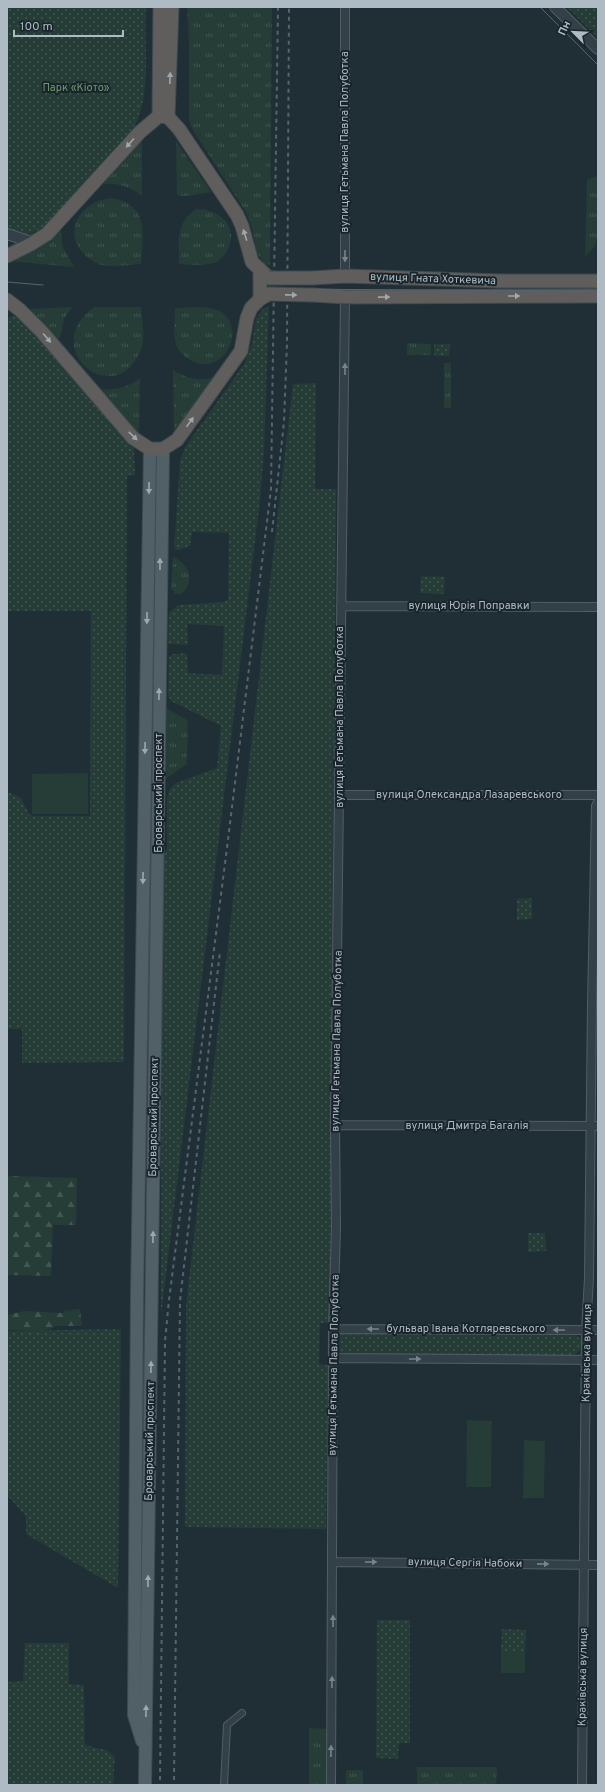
<svg xmlns="http://www.w3.org/2000/svg" width="605" height="1792" font-family="Overpass,sans-serif">
	<style>
		.grass { fill: url(#grass-tufts) }
		.forest { fill: url(#forest-firs) }
		.park { fill: url(#park-dots) }
		.pitch { fill: #253c37 }
		.lines { fill: none; stroke-linecap: round; stroke-linejoin: round }
		.pedestrian-casing { stroke: #515e65; stroke-width: 8 }
		.minor-casing { stroke: #515e65; stroke-width: 10 }
		.tertiary-casing { stroke: #515e65; stroke-width: 12 }
		.primary-casing { stroke: #404c54; stroke-width: 14 }
		.trunk-casing { stroke: #3e4b51; stroke-width: 15 }
		.pedestrian { stroke: #334047; stroke-width: 6 }
		.minor { stroke: #334047; stroke-width: 8 }
		.tertiary { stroke: #334047; stroke-width: 10 }
		.primary { stroke: #516067; stroke-width: 12 }
		.trunk { stroke: #5f5e5c; stroke-width: 13 }
		.tram { stroke: #55656e; stroke-width: 1 }
		.rail { stroke: #55656e; stroke-width: 2; stroke-dasharray: 4 4; stroke-linecap: butt }
		.trunk-bridge-casing { stroke: #3e4b51; stroke-width: 15; stroke-linecap: butt }
		.trunk-bridge { stroke: #5f5e5c; stroke-width: 13 }
		.oneway { fill: #9ea8af }
		.oneway2 { fill: #77848c }
		.oneway3 { fill: #9ba9b1 }
		.labels { text-anchor: middle; dominant-baseline: central; stroke-width: 4; stroke-linejoin: round; paint-order: stroke }
		.park-label { font-size: 11px; fill: #6e996e; stroke: #19252b }
		.street-label { font-size: 11px; fill: #aebbc4; stroke: #19252b }
	</style>
	<defs>
		<pattern id="grass-tufts" width="24" height="20" patternUnits="userSpaceOnUse"><rect width="24" height="20" fill="#253c37"/><path d="M3 7l-1-3M5 7V3M7 7l1-3M15 17l-1-3M17 17v-4M19 17l1-3" fill="none" stroke="#425652"/></pattern>
		<pattern id="forest-firs" width="22" height="20" patternUnits="userSpaceOnUse"><rect width="22" height="20" fill="#253c37"/><path d="M5 1l3.5 6h-7zM16 11l3.5 6h-7z" fill="#425652"/></pattern>
		<pattern id="park-dots" width="8" height="8" patternUnits="userSpaceOnUse"><rect width="8" height="8" fill="#253c37"/><path d="M2 2h.1M6 6h.1" fill="none" stroke="#425652" stroke-width="1.8" stroke-linecap="round"/></pattern>
	</defs>
	<rect width="100%" height="100%" fill="#202f36"/>
	<path class="grass" d="M187 7H272L270 265 265 264 257 253 252 228 246 212 194 132 189 121V43Z
		M142 137V196C131 187 118 183 104 184L102 180Z
		M176 141 211 192C202 193 186 198 177 195Z
		M598 176V235L595 246 585 257 587 179Z
		M112 198C150 206 143 233 141 264 128 265 111 268 98 264 93 262 87 257 83 253 61 228 84 200 112 198Z
		M196 209C220 209 240 227 227 251 224 256 219 262 213 263 203 266 190 265 179 264 179 241 175 224 196 209Z
		M58 230H61L63 247 74 267 8 261C28 254 43 244 58 230Z
		M72 307 64 319 60 338 56 340 28 309Z
		M94 307H141C142 319 145 335 142 347 140 354 136 360 132 365 102 400 42 345 94 307Z
		M175 308C186 308 198 306 209 308 252 314 229 379 192 361 185 357 178 352 176 344 173 335 175 317 175 308Z
		M407 343 431 344V355H407Z
		M444 363H451V408H444Z
		M173 370C186 378 198 382 213 377L215 380 174 434Z
		M140 378 139 435H136L100 394 101 389C116 390 128 388 140 378Z
		M173 557C189 563 196 582 181 594H174V591L171 590Z
		M164 707 186 719 188 722 187 764 164 780Z
		M309 1728 326 1729 327 1732V1785H309Z
		M417 1767H497L496 1785H417Z
		M346 1770H363V1785H346Z"/>
	<path class="forest" d="M7 1176 77 1178 76 1225H53L51 1276 7 1275Z
		M80 1309 82 1326H55L51 1329 43 1330H7V1315L24 1311 63 1313V1311Z"/>
	<path class="park" d="M7 7H146C144 44 152 94 134 127L49 224C35 234 22 238 7 229Z
		M567 7H598V38Z
		M269 306 264 451 260 500 161 1315 162 858 167 849V798L170 789 176 783 217 768 221 726 171 701 168 695 169 657 173 654 187 653 188 673 222 675 224 626 187 624 188 645 168 644 169 613 178 605 224 602 228 600 229 533 192 532 190 546 178 550 174 548 180 461 185 447 192 437 245 363 252 343 256 318 263 309Z
		M11 316H16L25 320 131 442 134 449 135 475 127 476 124 1062 22 1063V1029H7V792L20 797 29 814 33 816H90L91 611H7V318Z
		M434 344H450L449 356H434Z
		M316 383 315 489H336L330 1323H320L319 1364 328 1365 326 1529 185 1527 186 1305 293 384Z
		M421 576 445 577 444 594 420 593Z
		M532 898V919L517 920V899Z
		M528 1233H545L546 1251 528 1252Z
		M121 1329 118 1588 26 1534V1516L7 1495V1331Z
		M340 1333 574 1334C584 1339 584 1350 574 1355H343L337 1351V1337Z
		M377 1620H410V1743H399L398 1759 376 1758Z
		M502 1629 526 1630 525 1652H501Z
		M25 1643H69V1684L84 1685 85 1744C97 1751 104 1745 115 1757L113 1785H7V1682L23 1681Z"/>
	<path class="pitch" d="M88 773V814H32V774Z
		M467 1420 492 1421 491 1487H466Z
		M524 1440 545 1441 544 1498H523Z
		M501 1652H525V1673H501Z"/>
	<g class="lines">
		<defs>
			<path id="pedestrian" d="M224 1785 227 1725 242 1713"/>
			<path id="minor" d="M345 7V276
				M341 606 598 607
				M339 795H598
				M335 1125 598 1126
				M333 1329 598 1330
				M334 1358 598 1360
				M332 1562 598 1565
				M331 1785 333 1329 336 1227 335 1125 345 297
				M582 1785 586 1330 589 1278 592 1004 596 806 598 802"/>
			<path id="tertiary" d="M555 7 598 49
				M7 234 28 241 38 240"/>
			<path id="primary" d="M142 1741 134 1715 137 1298 150 449
				M145 1785 163 449"/>
			<path id="trunk" d="M159 116 160 7
				M168 117 172 7
				M7 256 31 244 47 234 140 132 159 116 168 117 179 129 237 215 242 226 252 262 269 278
				M260 270V299
				M312 278 345 276 500 281H598
				M313 295 345 297 598 296
				M7 300 20 310 42 332 133 438 150 449H163L177 440 241 351 247 318 251 308 260 299 269 294"/>
		</defs>
		<use href="#pedestrian" class="pedestrian-casing"/>
		<use href="#minor" class="minor-casing"/>
		<use href="#tertiary" class="tertiary-casing"/>
		<use href="#primary" class="primary-casing"/>
		<use href="#trunk" class="trunk-casing"/>
		<use href="#pedestrian" class="pedestrian"/>
		<use href="#minor" class="minor"/>
		<use href="#tertiary" class="tertiary"/>
		<use href="#primary" class="primary"/>
		<use href="#trunk" class="trunk"/>
		<path class="tram" d="M540 7 598 65
			M7 282 43 285
			M268 289 598 291"/>
		<path class="rail" d="M272 532 284 422 287 343 289 7
			M160 1780 165 1341 169 1300 227 848 271 489 278 7
			M174 1780 180 1301 220 951"/>
		<defs>
			<path id="trunk-bridge" d="M269 278H312
				M269 294 313 295"/>
		</defs>
		<use href="#trunk-bridge" class="trunk-bridge-casing"/>
		<use href="#trunk-bridge" class="trunk-bridge"/>
	</g>
	<defs><path id="oneway-solid" d="M-6-.8H1V-3.2L6.5 0L1 3.2V.8H-6Z"/></defs>
	<g class="oneway">
		<use href="#oneway-solid" transform="translate(170 78) rotate(-88)"/>
		<use href="#oneway-solid" transform="translate(130 143) rotate(132)"/>
		<use href="#oneway-solid" transform="translate(245 235) rotate(-107)"/>
		<use href="#oneway-solid" transform="translate(291 295) rotate(1)"/>
		<use href="#oneway-solid" transform="translate(514 296)"/>
		<use href="#oneway-solid" transform="translate(384 297) rotate(-1)"/>
		<use href="#oneway-solid" transform="translate(47 338) rotate(49)"/>
		<use href="#oneway-solid" transform="translate(190 422) rotate(-54)"/>
		<use href="#oneway-solid" transform="translate(133 436) rotate(44)"/>
	</g>
	<g class="oneway2">
		<use href="#oneway-solid" transform="translate(345 256) rotate(90)"/>
		<use href="#oneway-solid" transform="translate(345 369) rotate(-90)"/>
		<use href="#oneway-solid" transform="translate(373 1329) rotate(-180)"/>
		<use href="#oneway-solid" transform="translate(559 1330) rotate(-180)"/>
		<use href="#oneway-solid" transform="translate(415 1359)"/>
		<use href="#oneway-solid" transform="translate(371 1562)"/>
		<use href="#oneway-solid" transform="translate(543 1564) rotate(1)"/>
		<use href="#oneway-solid" transform="translate(333 1621) rotate(-90)"/>
		<use href="#oneway-solid" transform="translate(332 1682) rotate(-89)"/>
		<use href="#oneway-solid" transform="translate(331 1751) rotate(-89)"/>
	</g>
	<g class="oneway3">
		<use href="#oneway-solid" transform="translate(149 488) rotate(91)"/>
		<use href="#oneway-solid" transform="translate(160 564) rotate(-90)"/>
		<use href="#oneway-solid" transform="translate(147 618) rotate(91)"/>
		<use href="#oneway-solid" transform="translate(159 694) rotate(-89)"/>
		<use href="#oneway-solid" transform="translate(145 748) rotate(91)"/>
		<use href="#oneway-solid" transform="translate(143 878) rotate(91)"/>
		<use href="#oneway-solid" transform="translate(153 1237) rotate(-89)"/>
		<use href="#oneway-solid" transform="translate(151 1367) rotate(-89)"/>
		<use href="#oneway-solid" transform="translate(148 1581) rotate(-89)"/>
		<use href="#oneway-solid" transform="translate(146 1711) rotate(-89)"/>
	</g>
	<g class="labels">
		<g class="park-label">
			<text x="76" y="88">Парк «Кіото»</text>
		</g>
		<g class="street-label">
			<text transform="translate(345 142) rotate(-90)">вулиця Гетьмана Павла Полуботка</text>
			<text transform="translate(433 279) rotate(2)">вулиця Гната Хоткевича</text>
			<text x="469" y="606">вулиця Юрія Поправки</text>
			<text transform="translate(340 717) rotate(-90)">вулиця Гетьмана Павла Полуботка</text>
			<text transform="translate(159 793) rotate(-90)">Броварський проспект</text>
			<text x="469" y="795">вулиця Олександра Лазаревського</text>
			<text transform="translate(337 1041) rotate(-89)">вулиця Гетьмана Павла Полуботка</text>
			<text transform="translate(154 1117) rotate(-89)">Броварський проспект</text>
			<text x="467" y="1126">вулиця Дмитра Багалія</text>
			<text x="466" y="1329">бульвар Івана Котляревського</text>
			<text transform="translate(587 1353) rotate(-89)">Краківська вулиця</text>
			<text transform="translate(334 1365) rotate(-89)">вулиця Гетьмана Павла Полуботка</text>
			<text transform="translate(150 1441) rotate(-89)">Броварський проспект</text>
			<text transform="translate(465 1563) rotate(1)">вулиця Сергія Набоки</text>
			<text transform="translate(583 1677) rotate(-89)">Краківська вулиця</text>
		</g>
	</g>
	<rect width="605" height="1792" fill="none" stroke="#aebbc4" stroke-width="16"/>
	<g transform="translate(573 32) rotate(294)" stroke="#19252b" stroke-width="3" paint-order="stroke">
	<path d="M0-3L7 15L0 10L-7 15Z" fill="#aebbc4"/>
	<text y="-6" font-size="11" font-weight="bold" text-anchor="middle" fill="#aebbc4">Пн</text>
	</g>
	<path d="M14 30v6h109v-6" fill="none" stroke="#aebbc4" stroke-width="2"/>
	<text x="20" y="30" font-size="12" fill="#aebbc4" stroke="#19252b" stroke-width="3" paint-order="stroke">100 m</text>
</svg>
